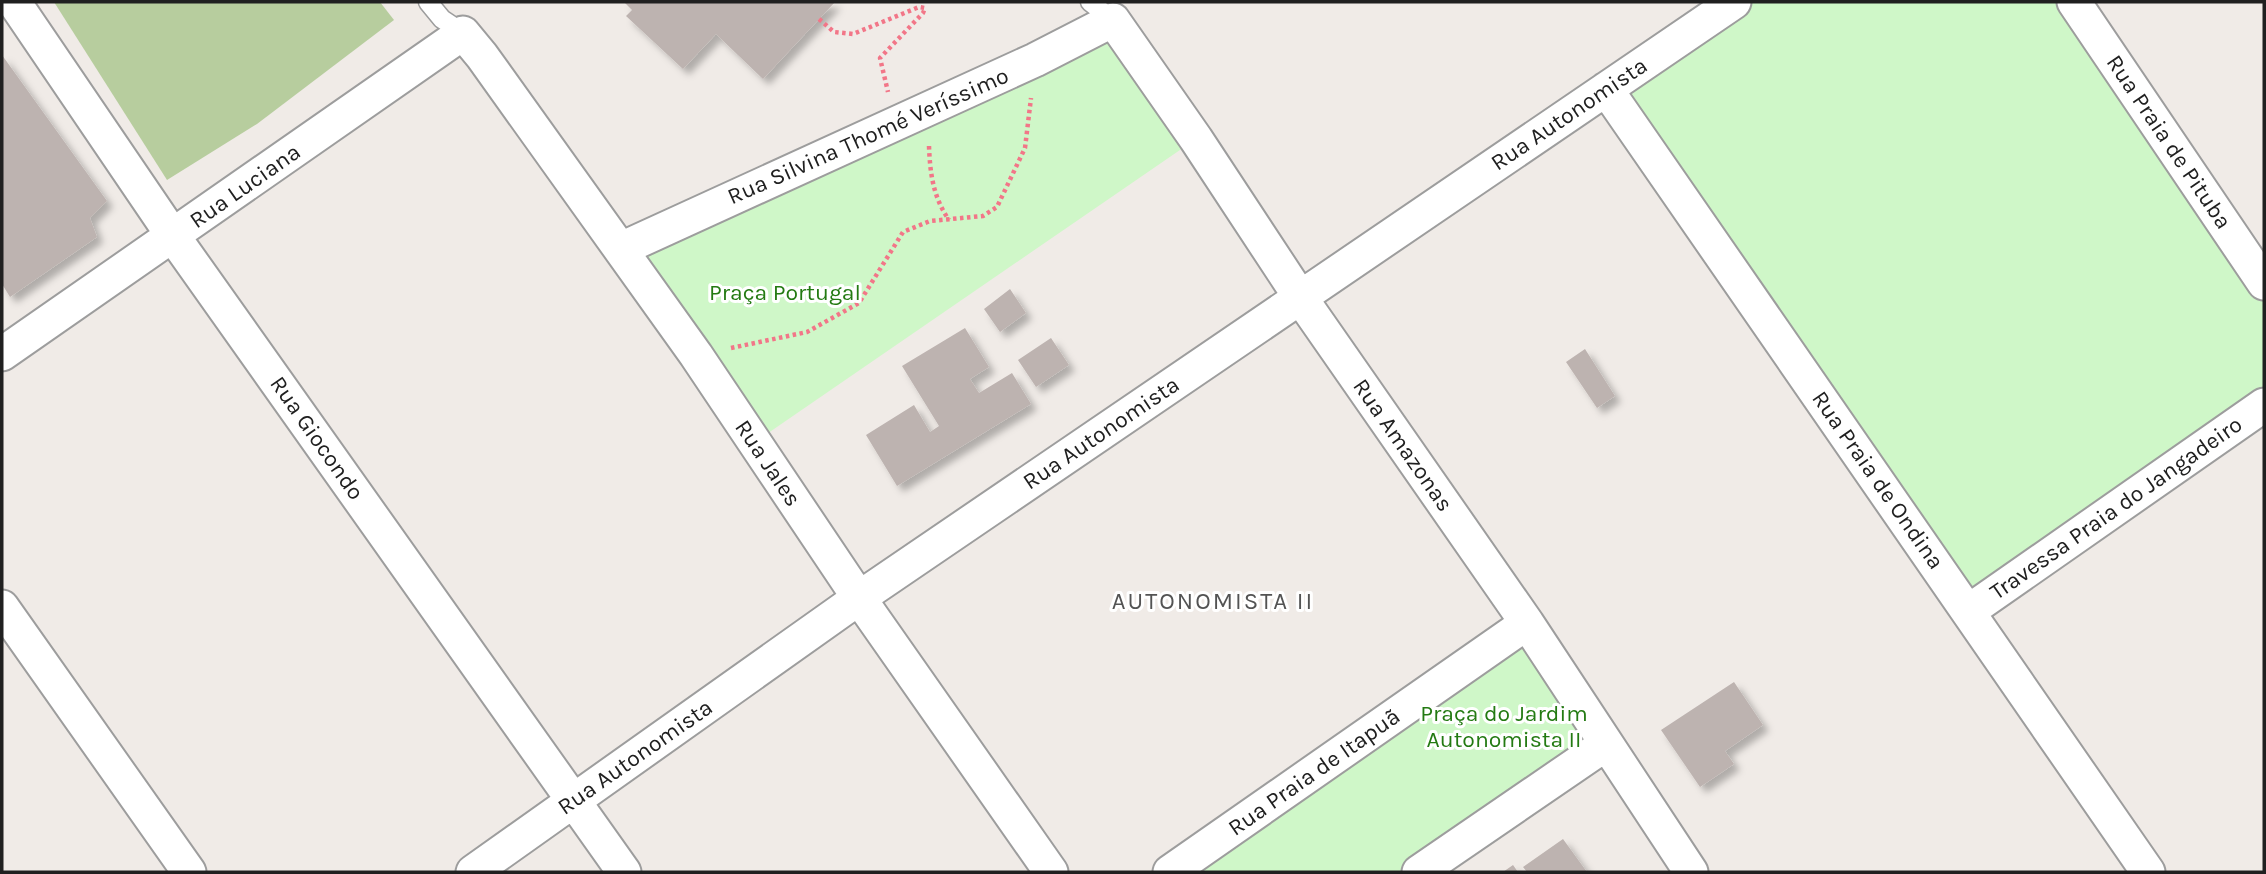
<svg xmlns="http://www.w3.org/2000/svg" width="2266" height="874" font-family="Karla,sans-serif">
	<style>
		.forest { fill: #b7cd9e }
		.park { fill: #cff7c8 }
		.building { fill: #bdb3b0; filter: url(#shadow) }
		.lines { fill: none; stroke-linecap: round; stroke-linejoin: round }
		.lane-casing { stroke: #9d9d9d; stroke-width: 21 }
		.street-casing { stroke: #9d9d9d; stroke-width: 37 }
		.path { stroke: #f27688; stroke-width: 4.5; stroke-dasharray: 3.5 3.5; stroke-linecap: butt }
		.lane { stroke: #fff; stroke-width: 18 }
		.street { stroke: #fff; stroke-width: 33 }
		.labels { text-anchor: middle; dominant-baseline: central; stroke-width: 6; stroke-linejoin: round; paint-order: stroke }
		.street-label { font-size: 23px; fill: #202020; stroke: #fff }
		.park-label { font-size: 23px; fill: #237a12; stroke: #fff }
		.neighbourhood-label { font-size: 24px; letter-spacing: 2px; fill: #535353; stroke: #fff }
	</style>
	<defs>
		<filter id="shadow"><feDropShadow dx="6" dy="6" stdDeviation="3.5" flood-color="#0004"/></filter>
	</defs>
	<rect width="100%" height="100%" fill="#f0ebe7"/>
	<path class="forest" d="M54 2H380L394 20 257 124 167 180Z"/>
	<path class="park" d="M1734 2H2074L2264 283V405L1969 611 1606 89Z
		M1113 20 1196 139 755 442 621 249Z
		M1527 623 1606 744 1419 872H1170Z"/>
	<path class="building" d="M624 2H835L763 79 716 34 683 69 626 16 632 10Z
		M2 55 107 201 90 218 97 237 10 297 2 284Z
		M1010 289 1026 313 1000 332 984 309Z
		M965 328 989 367 970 379 979 393 1012 373 1031 404 897 486 866 435 914 405 930 432 939 426 902 366Z
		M1051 338 1069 365 1036 387 1018 360Z
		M1585 349 1615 396 1597 408 1566 362Z
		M1734 682 1763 725 1725 751 1734 764 1700 787 1661 730Z
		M1563 839 1587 872H1527L1523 867Z
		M1513 865 1518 872H1503Z"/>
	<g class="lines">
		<defs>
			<path id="lane" d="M428 2 442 19 463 33
				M1090 2 1113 20"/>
			<path id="street" d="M14 2 173 236 624 872
				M2074 2 2264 283
				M1606 89 2148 872
				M621 249 1035 60 1113 20 1196 139 1300 297 1527 623 1691 872
				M2 354 463 33 482 56 696 355 859 598 1051 872
				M2 607 189 872
				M1969 611 2264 405
				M473 872 859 598 1734 2
				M1170 872 1527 623
				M1419 872 1606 744"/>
		</defs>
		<use href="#lane" class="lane-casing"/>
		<use href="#street" class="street-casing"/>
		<path class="path" d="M819 19 834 32 853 34 919 7 925 8 923 13 880 58 888 92
			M929 146C930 173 933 197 949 220
			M731 348 807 332 859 303 903 232 930 221 983 216 997 207 1025 148 1031 98"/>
		<use href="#lane" class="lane"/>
		<use href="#street" class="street"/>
	</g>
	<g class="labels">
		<g class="street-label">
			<text transform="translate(1569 114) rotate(-34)">Rua Autonomista</text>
			<text transform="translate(868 136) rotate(-24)">Rua Silvina Thomé Veríssimo</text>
			<text transform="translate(2169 142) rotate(56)">Rua Praia de Pituba</text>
			<text transform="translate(245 186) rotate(-35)">Rua Luciana</text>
			<text transform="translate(1101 433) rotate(-34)">Rua Autonomista</text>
			<text transform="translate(317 438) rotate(55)">Rua Giocondo</text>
			<text transform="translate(1403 445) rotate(55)">Rua Amazonas</text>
			<text transform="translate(768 463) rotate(56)">Rua Jales</text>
			<text transform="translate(1878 480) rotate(55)">Rua Praia de Ondina</text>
			<text transform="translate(2116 508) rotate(-35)">Travessa Praia do Jangadeiro</text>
			<text transform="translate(635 757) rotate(-35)">Rua Autonomista</text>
			<text transform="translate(1314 772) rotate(-35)">Rua Praia de Itapuã</text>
		</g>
		<g class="park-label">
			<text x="785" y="292">Praça Portugal</text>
			<text x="1504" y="713">Praça do Jardim<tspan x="1504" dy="26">Autonomista II</tspan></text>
		</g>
		<g class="neighbourhood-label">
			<text x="1213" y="601">AUTONOMISTA II</text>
		</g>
	</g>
	<rect width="2266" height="874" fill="none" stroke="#202020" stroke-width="7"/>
</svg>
